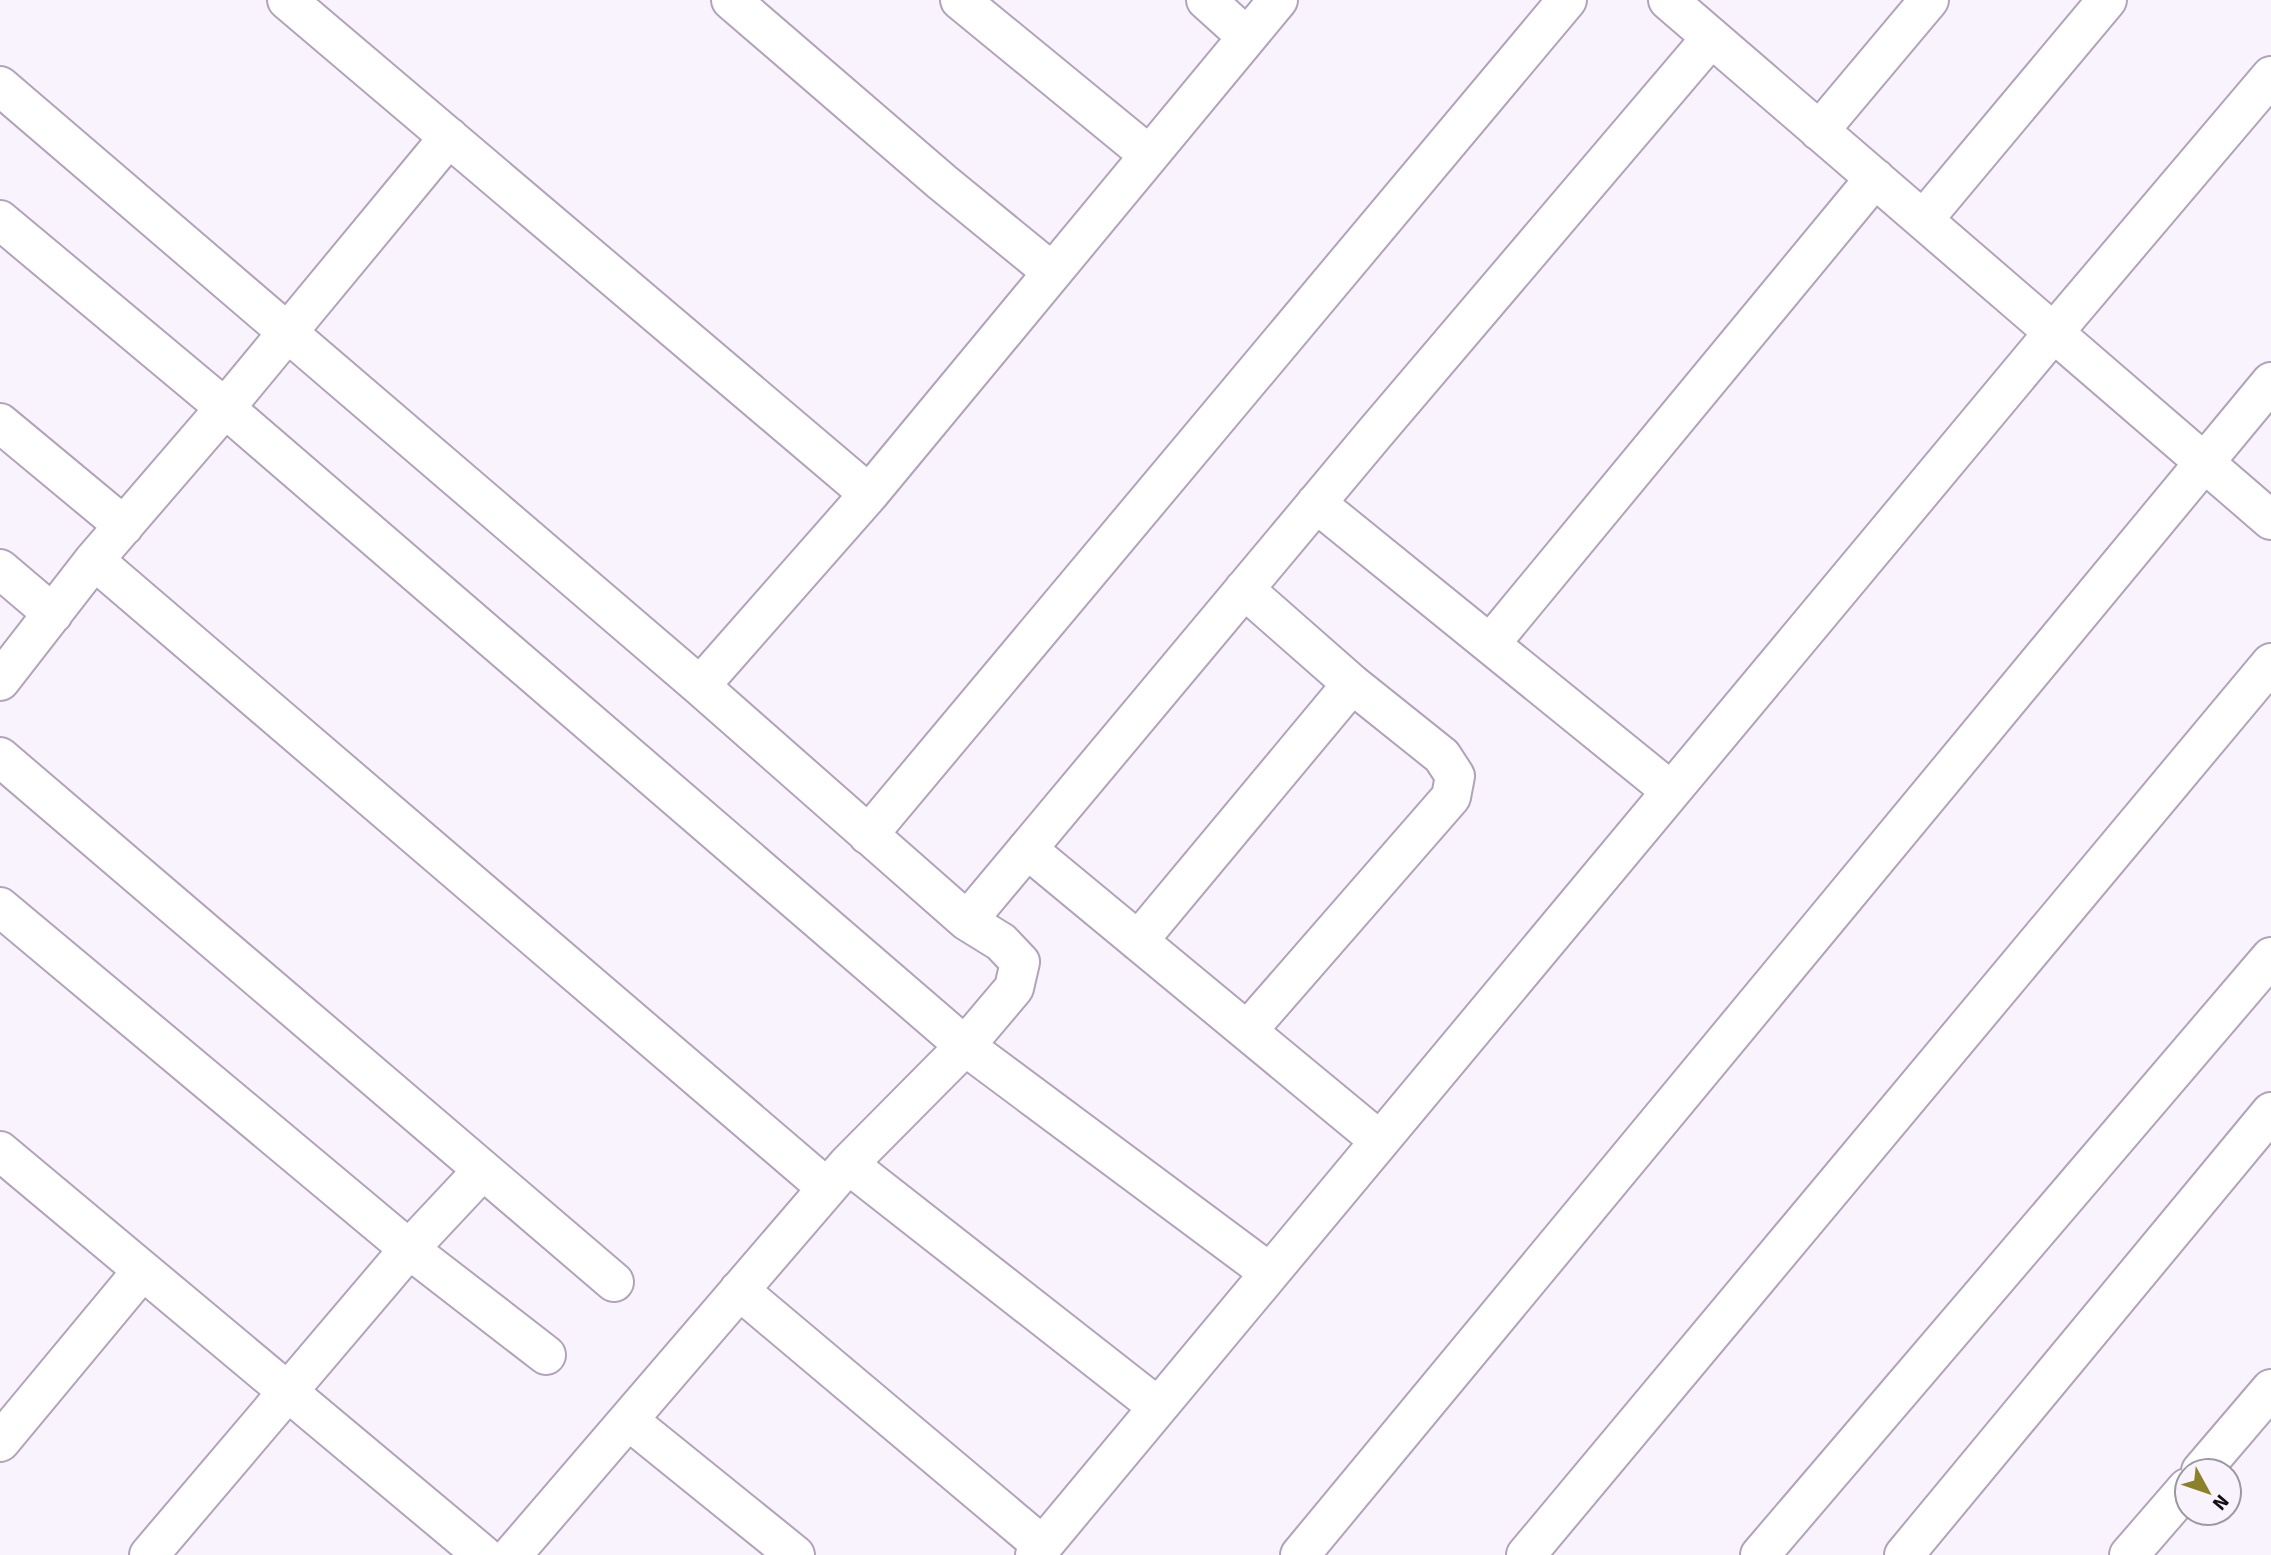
<svg xmlns="http://www.w3.org/2000/svg" width="2271" height="1555" font-family="Signika,sans-serif">
	<style>
		.lines { fill: none; stroke-linecap: round; stroke-linejoin: round }
		.street-casing { stroke: #b2a3bb; stroke-width: 42 }
		.street { stroke: #fff; stroke-width: 38 }
	</style>
	<rect width="100%" height="100%" fill="#f9f3fd"/>
	<g class="lines">
		<defs>
			<path id="street" d="M287 0 869 494
				M731 0 942 182 1052 272
				M960 0 1149 155
				M1206 0 1247 37
				M1668 0 2271 520
				M0 86 700 686 967 921 1001 942 1020 962 1014 988 965 1046 848 1164 512 1555
				M1819 131 1929 0
				M0 220 225 408 965 1046 1270 1273
				M1923 220 2107 0
				M0 423 124 526
				M1316 503 1671 791
				M94 560 827 1188
				M0 569 53 614
				M1244 589 1352 684 1442 756 1455 776 1451 797 1247 1031
				M1490 644 1875 178
				M0 681 94 560 225 408 449 137
				M700 686 869 494 1278 0
				M0 757 614 1282
				M868 835 1567 0
				M1027 849 1380 1141
				M0 907 409 1249 546 1355
				M967 921 1375 433 1711 38
				M1138 941 1352 684
				M0 1151 483 1555
				M848 1164 1158 1407
				M739 1290 1043 1546
				M628 1420 795 1555
				M0 1442 142 1271
				M2201 1471 2271 1389
				M149 1555 409 1249 483 1170
				M1035 1555 2054 332 2271 76
				M1300 1555 2271 382
				M1526 1555 2271 663
				M1760 1555 2271 957
				M1904 1555 2271 1112
				M2129 1555 2187 1488"/>
		</defs>
		<use href="#street" class="street-casing"/>
		<use href="#street" class="street"/>
	</g>
	<g transform="translate(2208 1492) rotate(130)"><circle r="33" fill="#f9f3fd" stroke="#9d97a1" stroke-width="2"/>
	<path d="M0-5L12 26L0 18L-12 26Z" fill="#8b8128"/>
	<text y="-10" font-size="19" font-weight="bold" text-anchor="middle" fill="#140e17">N</text>
	</g>
</svg>
